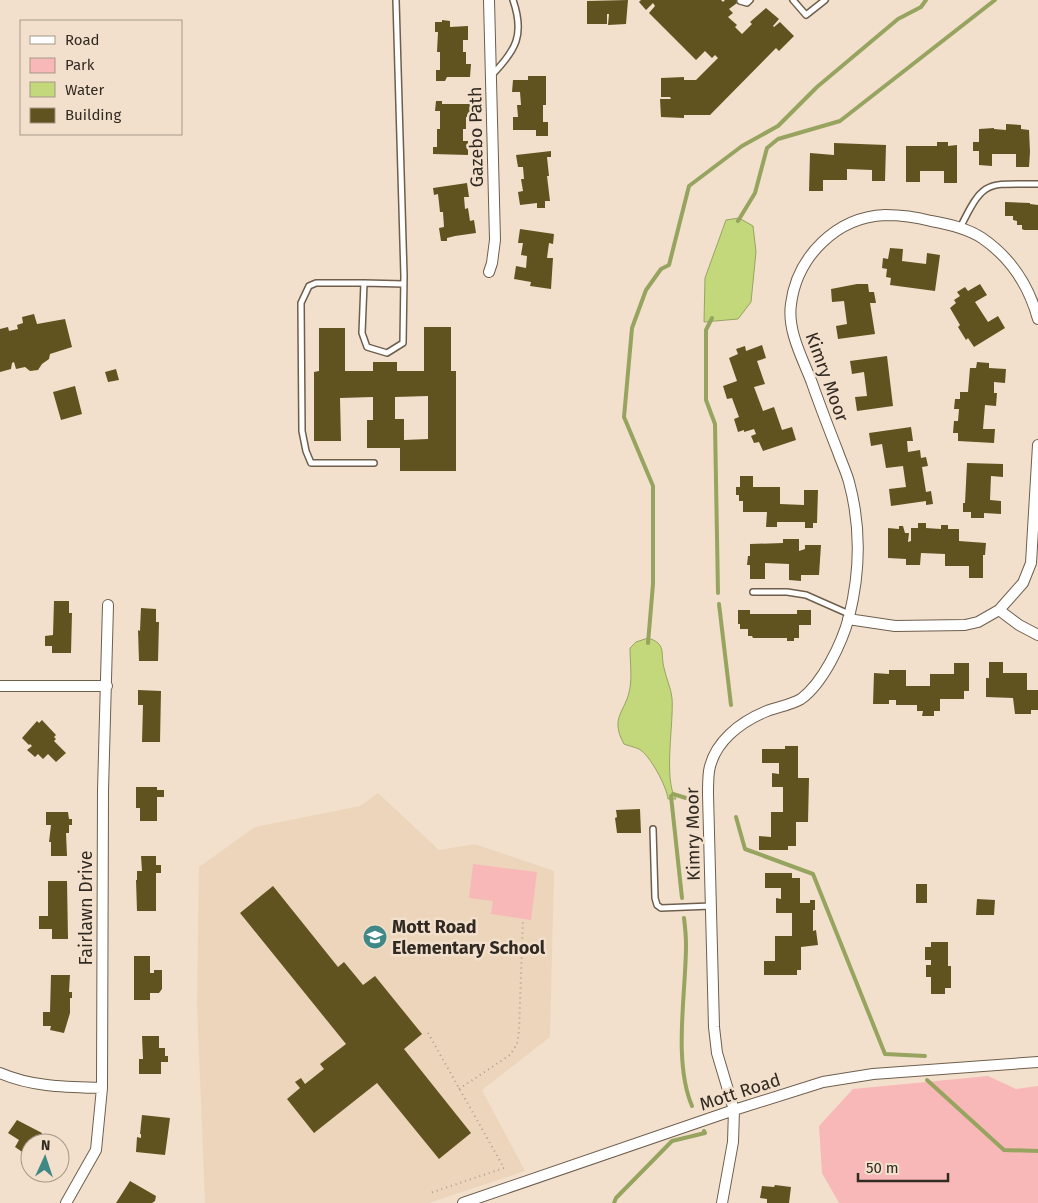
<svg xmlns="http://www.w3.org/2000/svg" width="1038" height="1203" font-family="'Fira Sans',sans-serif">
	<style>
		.built { fill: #ecd5bb }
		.green { fill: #f8b8b7 }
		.water { fill: #c3d87a; stroke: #97a460 }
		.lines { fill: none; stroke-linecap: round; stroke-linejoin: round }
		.stream { stroke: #97a460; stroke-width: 4 }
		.building { fill: #61531f; fill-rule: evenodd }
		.lane-casing { stroke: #6e5f4d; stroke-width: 8 }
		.street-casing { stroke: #6e5f4d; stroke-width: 12 }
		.path { stroke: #ad9f90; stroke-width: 2; stroke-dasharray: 1 4; stroke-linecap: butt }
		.lane { stroke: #fff; stroke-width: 5 }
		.street { stroke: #fff; stroke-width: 10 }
		.labels { text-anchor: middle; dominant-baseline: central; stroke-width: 5; stroke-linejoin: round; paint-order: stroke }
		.street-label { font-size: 18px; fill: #312a23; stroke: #f2e0cc }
		.poi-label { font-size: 18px; font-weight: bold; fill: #312a23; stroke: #f2e0cc; text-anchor: start }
	</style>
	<rect width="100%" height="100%" fill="#f2e0cc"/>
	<path class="built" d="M378 793 439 850 475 844 554 871 550 1037 482 1090 525 1171 429 1203H205L197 1004 199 867 255 827 360 806Z"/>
	<path class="green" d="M473 864 537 872 531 920 491 914 493 901 469 898Z
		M988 1076 1016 1089 1038 1086V1203H839L822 1173 819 1126 853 1089Z"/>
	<path class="water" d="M739 218 753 226 756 252 751 302 738 319 704 322 705 278 726 220Z
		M648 638C667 644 660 652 664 668 666 678 671 688 672 698 674 723 663 780 676 799H668C667 787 650 755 639 749 635 747 629 746 624 744 609 717 626 712 630 688 632 675 630 661 630 648L636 642Z"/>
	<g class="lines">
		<path class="stream" d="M738 221 755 193 767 148 778 139 840 121 995 0
			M712 318 706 330V400L715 424 718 593
			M719 604 731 705
			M648 643 653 584V486L624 417 632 328 646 290 661 269 669 265 689 186 742 146 778 126 817 87 898 19 921 7 926 0
			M673 794 686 798
			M671 796 682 898
			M736 817 745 849 813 874 885 1054 925 1056
			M684 918C685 926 686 936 686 945 686 993 673 1061 692 1106
			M927 1080 1004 1150 1038 1151
			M614 1203 616 1198 672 1141 705 1133 704 1131"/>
	</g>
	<path class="building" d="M628 0 626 24 608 25 609 14H607V24H587V1Z
		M641 0H721L723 2 725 0H741L729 9 733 13 728 17 737 25 735 27 742 34 752 24 750 22 766 8 779 19 773 26 774 27 780 22 794 36 779 51 776 48 710 115H684V118L661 117 660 99H671L670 97H661V78L684 77V80H696L718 58 715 55 712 58 705 51 696 60 649 13 655 6 653 3 646 10 639 2Z
		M442 20 450 21V27L468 26V40H463V52H466V64H471L470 77H447L445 81H436V70H440V52H437L438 32H435V22H442Z
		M528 76H546V105H543V122H548V136H536V130H513V117H518L517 105H521L520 92H512L513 80H528Z
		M436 101H442V104H471L470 117H466V129H463V141H468V155L433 154V147H437V129H440V111H435Z
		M1006 124 1021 125V129L1029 130 1030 152 1029 167H1016V154H992V166L979 165V151H973V142H979V129L994 128V129L1006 130Z
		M937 142H948V146L957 145V183H944V171H920V182H906V146H937Z
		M834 143 886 145 885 181H872V170L847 169V180H823V191H809L810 153 834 155Z
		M551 151V157H547L549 176H547L550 201H545V208H537V203L520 205 518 192 523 191 521 179H524L523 167H518L516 155Z
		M467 183 469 197H464L465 209 468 208 470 221 474 220 476 233 455 236 447 238V241H441L439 228 444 227 443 212H440L438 194 434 195 433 188Z
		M1005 202 1030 203V204L1038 205V230H1024L1022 229V225H1017V221L1013 220V216H1005Z
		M520 229 554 234 553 244 549 243 547 258H553L551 289 530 286 531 282 514 279 516 266 526 268 527 256 521 255 523 243H518Z
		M890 248 903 249 902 261 926 264 927 253 940 255 935 291 890 285 891 278 886 277 887 269 882 268 883 258 888 259Z
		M857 284H868L869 292H874L876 303H870L875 334 838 339 836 326 847 324 844 301 832 302 831 289Z
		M980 284 987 295 975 302 988 322 998 316 1005 328 974 347 968 338 966 340 958 327 960 325 950 308 956 303 954 300 960 296 957 292 965 287 968 291Z
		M34 314 37 324 65 319 72 347 50 354 49 359 42 364 38 370 30 371 25 367 16 369 14 362 12 363 11 369 0 372V329L8 327 9 331 18 329 17 325 23 323 22 317Z
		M424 327H451V371H456V471H400V448H367V420H373V397L340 398 341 441H314V372L319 371V328H345V371H373V362H397V371H424ZM428 396V439L404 440V419H395V397Z
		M762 345 766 358 757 361 765 384 754 387 763 411 774 407 782 430 792 427 796 440 763 451 759 442 754 443 751 436 756 434 754 429 744 432V430L738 432 734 419 739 417 732 398 727 399 723 386 737 381 729 358 738 354 736 349 745 346 746 351Z
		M887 356 893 406 857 411 855 397 867 396 864 372 852 374 850 361Z
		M977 362 989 363V368L1006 369 1005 383 994 382V393H997L996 406 985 405 983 429H995L994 443 958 441V433H953L954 421H958L959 409H954L955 399H960V392H968L970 368H976Z
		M116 369 119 380 108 382 105 372Z
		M75 386 82 414 61 420 53 392Z
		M911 427 913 441H907L908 452 920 450 921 458 926 457 928 466 922 467 926 492 931 491 933 504 926 505V501L891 506 889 489 906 487 903 466 886 468 882 444 871 446 869 433Z
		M967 463 1003 464V477L991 476 990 500 1001 501V514L984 513V518H971V512H963V503H965Z
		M740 476H753V487H780V504L804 505V490H818L817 523H813V528H805V522H777V527H766L767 512H743V501H739V495H736V487H740Z
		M918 523H926V528L941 529V525H948V529H959V541L986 543 985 555H983V578H969V566H945V554L921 553 920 565H906V559L888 558V528L899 529V526H903L905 533H909L908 542 911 541V528H918Z
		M783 539H799V551L805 549V545H821L819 575H801V581L789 580V564L765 563V579H750V565H747L748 556H750V544L783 543Z
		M54 601H69V613H72L71 653H52V646H45V636L53 635Z
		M141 608 156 609V622H159L158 661H139L138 630 140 631Z
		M738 610H750V614H797V610H811V625H799V638H794V641H787V638H753L752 636H748V629H740V624H738Z
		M989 662H1003V673H1027V690H1038V710H1031V714H1015L1013 698 986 697V678H989Z
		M954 663H969V691H964V699H940V711H934V716H922L923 711H917V705H896V700H889V704H873L874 673 889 674V670H906V686H930V674H954Z
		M138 690 161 691 160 742H142L143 705H138Z
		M42 720 56 735 54 737 56 739 54 741 66 753 56 762 48 754 43 759 38 754 35 757 27 750 32 746 30 744 29 745 22 738 37 721 39 723Z
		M785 746H798V778H809L808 822H796V846H788V850H759V836L771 837V812H783V787H772V773L779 774V763H762V749H785Z
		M136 787H157V790H164V797H157V821H140V808H136Z
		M640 809 641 833H617L615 818 617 817 616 810Z
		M46 812H68L69 819H72V825H69V833H66L67 856H51V842H49L51 825H46Z
		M141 856H156V865H161V873H156V911H137L136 880H137V871H142Z
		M765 873H792V878H800V903H810V900H815V910H813V931L816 930 818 945 801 947V970H797V975H764V961H775V936H792V913H776V898L781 899V888H765Z
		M48 881H67L68 939H52V929H39V916H48Z
		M916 884H927V903H916Z
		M273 886 338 967 344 962 363 985 375 976 422 1034 404 1049 471 1133 439 1159 377 1083 314 1133 287 1099 300 1088 295 1082 301 1078 305 1084 324 1069 320 1064 346 1044 240 913Z
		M977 899 995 900 994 915H976Z
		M931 942H948V966H951V988H945V994H931V977H926V965H931V960H925V947H931Z
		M134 956H150V973H154V970H162V989L159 993H150V1000H134Z
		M51 975H70L69 992H72V998H70V1013L64 1033 50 1030 51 1026H43V1012H50Z
		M142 1036H159V1048H165V1056H168V1062H161V1074H139V1059H143Z
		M142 1115 170 1118 165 1155 136 1152 137 1137 141 1138V1134H140Z
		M17 1120 42 1133 41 1135 47 1139 45 1143H30V1155L28 1156 15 1147 19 1140 8 1133Z
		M130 1181 156 1196 155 1201 152 1203H116Z
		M775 1185 791 1187 789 1203H767V1199L760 1198 762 1186 774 1187Z"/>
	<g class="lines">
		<defs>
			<path id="lane" d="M396 0 404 276 403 343 387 353 367 347 362 333 364 283 404 284
				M793 0 806 15 825 0
				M740 1 747 3 750 0
				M492 75C516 50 525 35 513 0
				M960 228C984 179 986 184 1038 184
				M364 283H316L309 286 301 303 302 431 306 451 311 463H374
				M753 592H787L806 595 849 614
				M653 829 655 898 657 905 661 908 711 906"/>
			<path id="street" d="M489 0 495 240 492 263 489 272
				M999 610 1023 583 1031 563 1038 445
				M848 619 895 626 965 625 978 622 999 610 1019 625 1038 635
				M0 686H107
				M0 1073C32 1087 67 1087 102 1088
				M66 1203 96 1150 102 1088 103 791 108 605
				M463 1203 734 1110 823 1082 873 1074 1038 1062
				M722 1203 733 1142 734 1110 717 1053 714 1027 708 794C708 787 708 779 709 771 714 742 740 722 767 711 777 707 791 705 801 699 823 683 842 643 849 617 860 573 861 526 849 482 846 471 841 461 838 452 829 429 820 406 812 383 803 359 787 331 791 304 797 257 836 217 885 215 901 215 916 217 931 221 948 224 967 228 982 238 1011 258 1029 286 1038 319"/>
		</defs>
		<use href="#lane" class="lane-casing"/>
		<use href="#street" class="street-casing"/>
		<path class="path" d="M428 1033 504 1168 430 1193
			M459 1089 510 1055 517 1044 519 1031 523 919"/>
		<use href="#lane" class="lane"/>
		<use href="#street" class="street"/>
	</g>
	<defs>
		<symbol id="school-disc" viewBox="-11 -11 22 22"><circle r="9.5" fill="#408886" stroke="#f2e0cc"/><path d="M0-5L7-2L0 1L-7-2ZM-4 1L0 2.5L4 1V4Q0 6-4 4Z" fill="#fff"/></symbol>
	</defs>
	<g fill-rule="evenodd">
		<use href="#school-disc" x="361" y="923" width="28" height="28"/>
	</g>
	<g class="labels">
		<g class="street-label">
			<text transform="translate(476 137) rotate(-91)">Gazebo Path</text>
			<text transform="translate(827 377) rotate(70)">Kimry Moor</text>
			<text transform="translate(693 834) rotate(-91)">Kimry Moor</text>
			<text transform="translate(86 908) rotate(-90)">Fairlawn Drive</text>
			<text transform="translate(740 1092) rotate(-18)">Mott Road</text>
		</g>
		<g class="poi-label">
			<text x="392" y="927">Mott Road<tspan x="392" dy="21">Elementary School</tspan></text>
		</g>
	</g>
	<rect x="20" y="20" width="162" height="115" fill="#f2e0cc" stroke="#a59788"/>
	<rect x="30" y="36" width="25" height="8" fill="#ffffff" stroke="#a59788"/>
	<text x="65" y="45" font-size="15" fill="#312a23">Road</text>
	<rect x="30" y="58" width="25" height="15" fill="#f8b8b7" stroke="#a59788"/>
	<text x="65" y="70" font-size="15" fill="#312a23">Park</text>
	<rect x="30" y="82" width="25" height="15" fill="#c3d87a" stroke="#a59788"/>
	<text x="65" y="95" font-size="15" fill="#312a23">Water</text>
	<rect x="30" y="108" width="25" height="15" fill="#61531f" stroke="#a59788"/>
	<text x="65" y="120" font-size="15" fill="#312a23">Building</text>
	<g transform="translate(45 1158) rotate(3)"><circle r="24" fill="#f2e0cc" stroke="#a59788"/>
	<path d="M0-4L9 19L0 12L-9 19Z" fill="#408886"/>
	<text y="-8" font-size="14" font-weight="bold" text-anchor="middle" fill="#312a23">N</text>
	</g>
	<path d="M858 1173v8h90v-8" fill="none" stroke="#312a23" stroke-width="2.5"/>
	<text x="866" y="1173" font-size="15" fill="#312a23" stroke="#f2e0cc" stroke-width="4" paint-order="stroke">50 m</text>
</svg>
